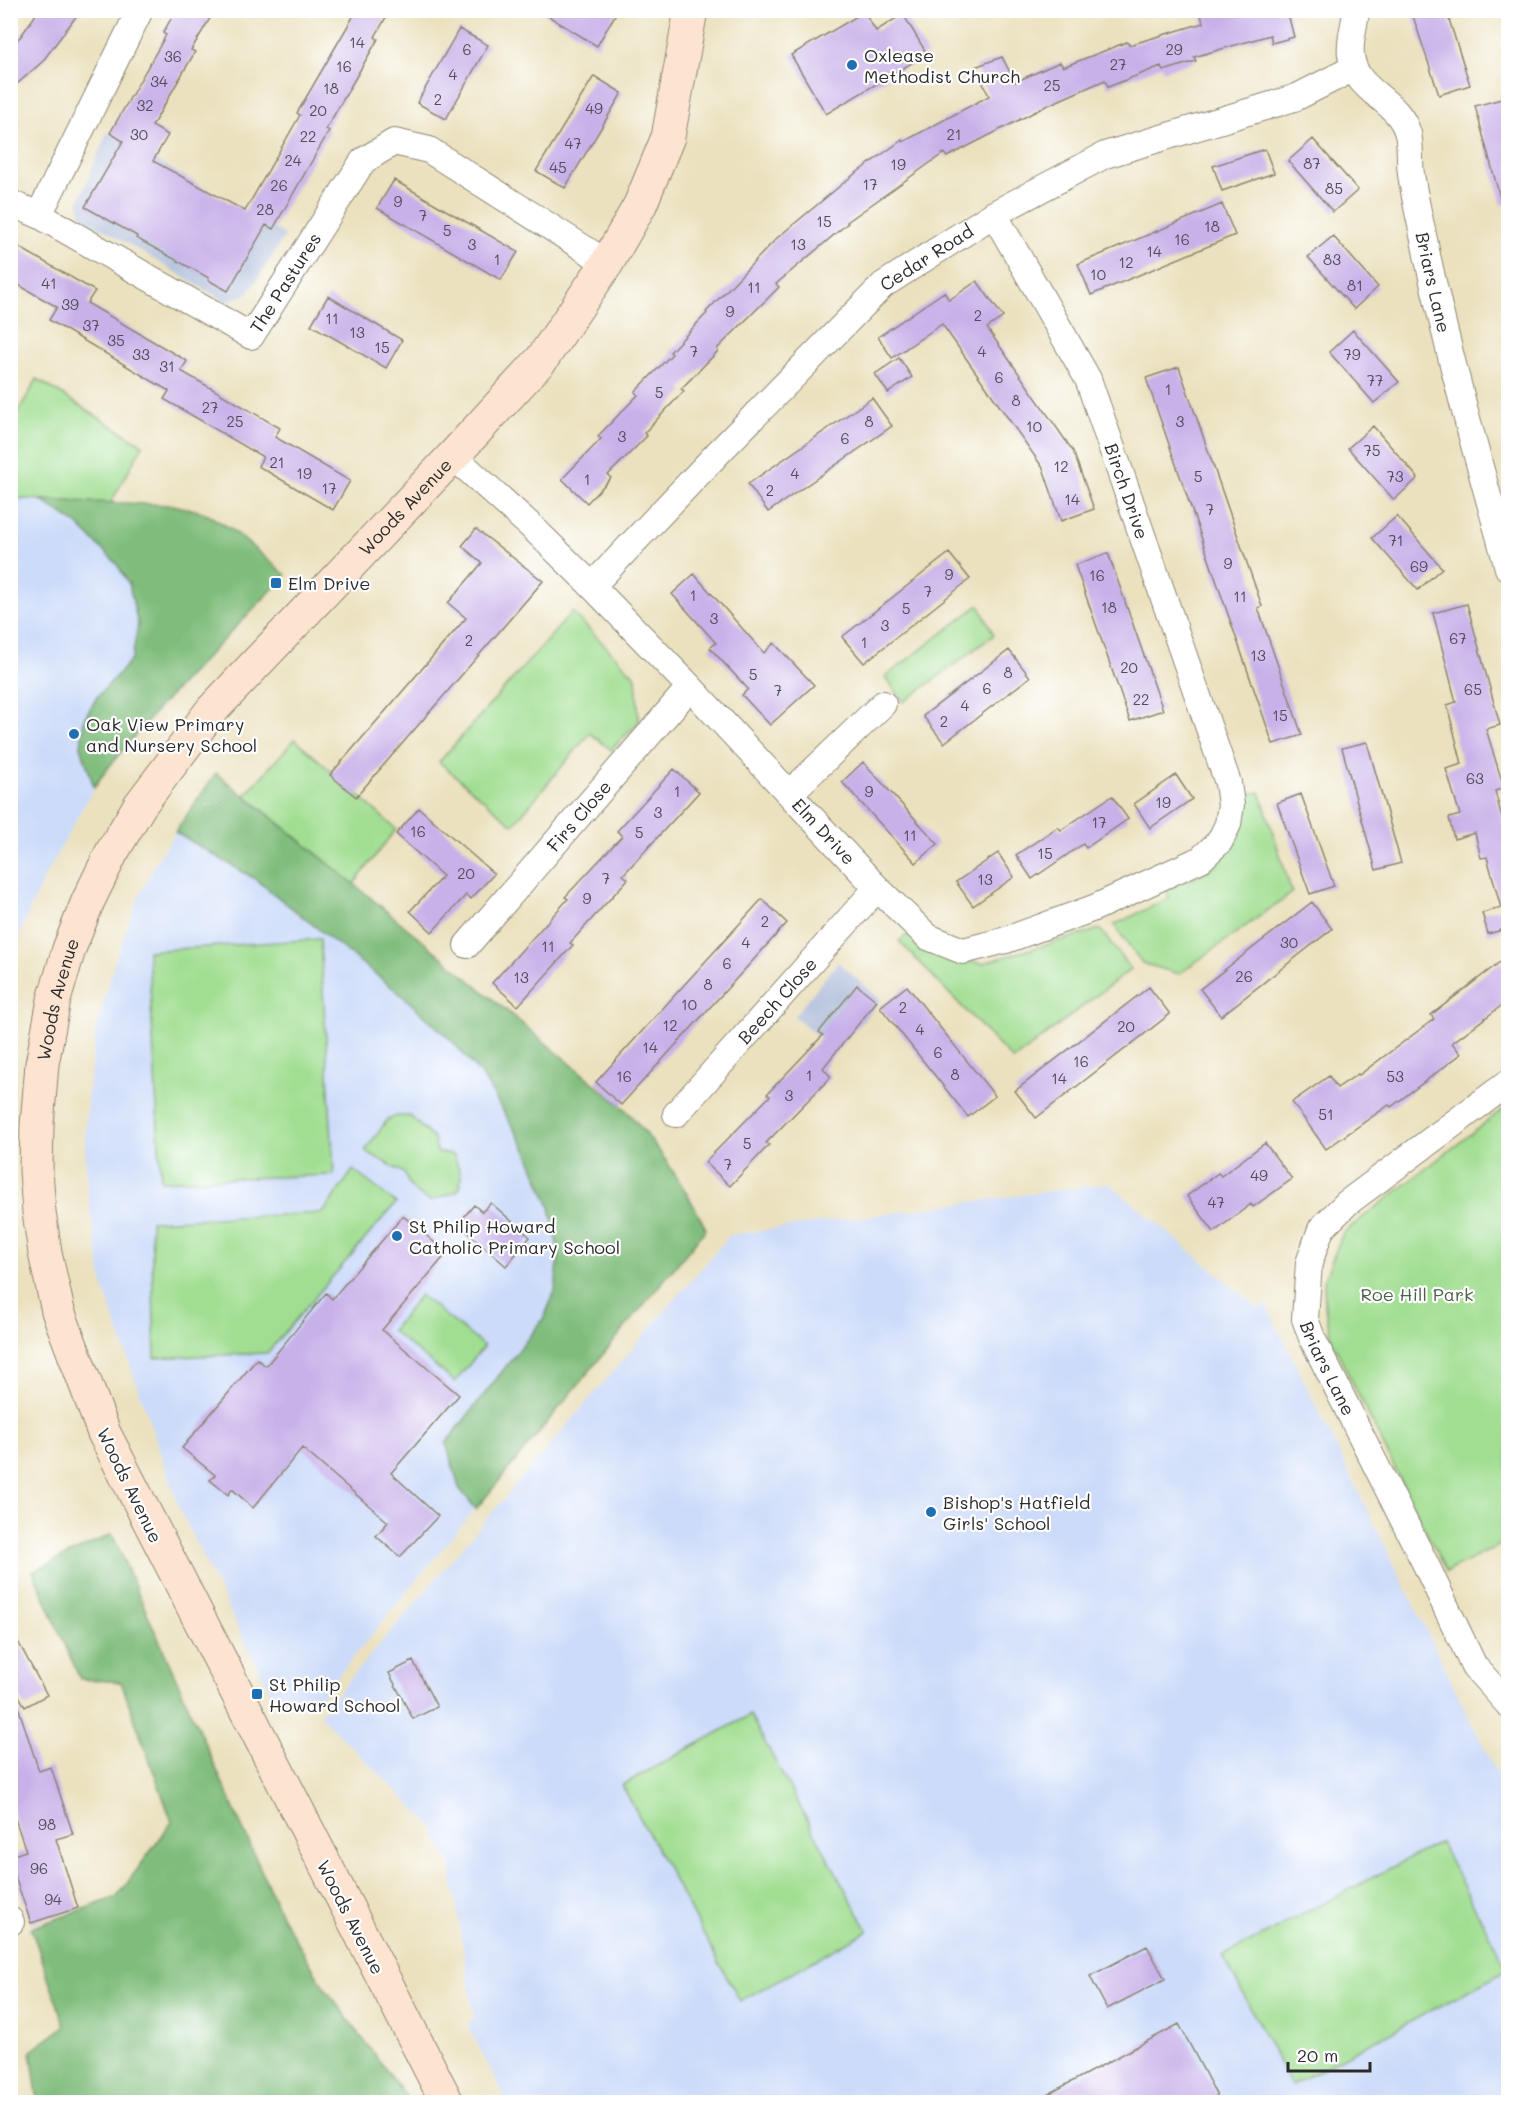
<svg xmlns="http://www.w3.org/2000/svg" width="1519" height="2113" font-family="Mali,sans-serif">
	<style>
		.built { fill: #ccdbf9 }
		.industrial { fill: #b8c5de }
		.green { fill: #a1de92; stroke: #66845e; stroke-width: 1.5 }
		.forest { fill: #80bd7c; stroke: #567454; stroke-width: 1.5 }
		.building { fill: #c8b1e9 }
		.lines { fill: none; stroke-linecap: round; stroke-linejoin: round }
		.street-casing { stroke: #8b8674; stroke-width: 28 }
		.secondary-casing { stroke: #8b8674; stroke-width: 35 }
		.street { stroke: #fff; stroke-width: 26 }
		.secondary { stroke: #fde4d0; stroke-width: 33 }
		.poi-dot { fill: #1f6fb2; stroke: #fff; stroke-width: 2 }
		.labels { text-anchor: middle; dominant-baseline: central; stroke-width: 4.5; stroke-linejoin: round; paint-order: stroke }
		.number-label { font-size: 15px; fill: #524c5a }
		.poi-label { font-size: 18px; fill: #2b2b2b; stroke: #fff; text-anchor: start }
		.street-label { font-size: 18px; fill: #2b2b2b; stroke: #fff }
		.park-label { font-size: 18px; fill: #4e614a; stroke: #fff }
	</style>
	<rect width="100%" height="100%" fill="#fff"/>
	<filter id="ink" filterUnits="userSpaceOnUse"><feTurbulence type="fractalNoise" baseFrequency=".0167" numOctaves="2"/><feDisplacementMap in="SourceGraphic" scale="12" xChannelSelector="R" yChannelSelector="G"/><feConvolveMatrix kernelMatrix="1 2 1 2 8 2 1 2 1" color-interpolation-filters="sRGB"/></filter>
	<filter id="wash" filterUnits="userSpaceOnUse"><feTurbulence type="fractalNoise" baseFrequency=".008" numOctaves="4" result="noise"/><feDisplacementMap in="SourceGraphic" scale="24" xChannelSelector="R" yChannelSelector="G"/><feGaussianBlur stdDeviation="1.35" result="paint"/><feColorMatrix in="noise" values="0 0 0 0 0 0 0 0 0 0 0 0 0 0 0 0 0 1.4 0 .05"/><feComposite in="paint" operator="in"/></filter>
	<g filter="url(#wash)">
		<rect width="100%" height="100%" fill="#ebe1be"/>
		<path class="built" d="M11 498 173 505 203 512 230 528 286 575 167 700 108 767 94 787 43 880 18 937 11 961Z
			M216 773 354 884 625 1109 648 1134 669 1165 692 1200 706 1229 313 1706 276 1704 181 1513 103 1286 87 1188 85 1145 87 1099 96 1029 114 964 137 901 155 863Z
			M1109 1183 1258 1308 1266 1304 1508 1796V2102H507L467 2024 474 2018 450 1864 432 1826 319 1715 730 1235Z"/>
		<path class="industrial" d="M107 132 285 235 249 293 226 302 81 216 79 201Z
			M838 962 881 1000 836 1051 794 1016Z"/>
		<path class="green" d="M37 379 143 445 110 504 11 498V424Z
			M979 605 994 635 904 702 885 677Z
			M572 612 636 677 639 722 611 750 590 733 513 825 439 762Z
			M295 739 396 829 354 884 245 795Z
			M1260 792 1292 893 1179 974 1142 963 1114 925 1169 898 1166 890C1202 877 1224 865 1239 828 1242 818 1242 805 1243 795Z
			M1100 929 1131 969 1013 1060 899 941 908 934 946 959 983 963Z
			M320 939 334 1175 161 1181 148 951Z
			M1508 1105V1541L1446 1572 1332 1341 1325 1308 1324 1280 1343 1233Z
			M397 1116H410L434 1139 437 1152 454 1155 461 1175 460 1188 456 1192 430 1201C414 1192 410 1190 404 1173L365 1151 387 1120Z
			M353 1170 396 1203 267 1353 155 1358 151 1221 323 1213Z
			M420 1295 484 1346 455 1382 392 1331Z
			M750 1715 868 1931 740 2001 622 1785Z
			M1440 1842 1508 1970 1291 2085 1223 1956Z"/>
		<path class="forest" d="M41 500 173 505 203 512 230 528 286 575C222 643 148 712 94 787L81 747 84 719 97 697 132 659 138 625 129 584 117 564 78 525Z
			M216 773 354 884 625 1109C658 1145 684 1185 706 1229L476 1509 459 1488 446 1443 544 1318 555 1291 559 1255 550 1207 527 1151 483 1077 452 1041 403 996 255 879 175 832Z
			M112 1534 281 1915 324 1987 410 2102H38L31 2051 65 2026 31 1928 117 1897 172 1822 121 1682 80 1679 33 1571Z"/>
		<g id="blocks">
			<path class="building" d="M39 10H81L42 62 10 90V47L21 36Z
				M176 10H215L191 50 195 52 152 126 168 135 153 161 245 211 300 115 297 113 357 10H390L375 37 378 39 326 129 329 131 273 229 266 225 228 291 208 280 209 278 136 238 137 236 85 207 123 141 110 133 166 35 163 33Z
				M538 10H618L597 46Z
				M1200 10H1287L1294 37 1272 43 1270 35 1194 57 1196 61 1163 71 1161 66 1108 87 1105 80 1046 106 947 157 944 153 847 222 848 223 776 284 779 287 717 349 718 351 681 389 684 391 644 433 647 436 608 475 611 478 587 503 562 479 601 439 598 436 638 395 635 392 672 354 670 352 707 313 706 312 777 238 852 176 902 140 903 142 989 96 975 67 1002 57 1015 82 1060 62 1063 67 1127 42 1129 45 1203 23Z
				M1411 10H1446L1470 85 1439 95Z
				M864 12 876 31 903 14 927 54 826 114 791 55Z
				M459 29 488 45 446 119 417 103Z
				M594 76 622 93 565 188 536 171Z
				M1509 97V204L1502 205 1475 106Z
				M1313 139 1358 190 1333 212 1288 161Z
				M1265 149 1274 173 1222 191 1213 166Z
				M394 180 518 252 501 280 377 208Z
				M1222 204 1235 235 1091 295 1078 264Z
				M1333 236 1378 287 1354 309 1308 257Z
				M10 242 95 291 87 303 187 361 181 371 280 428 275 437 350 481 333 510 258 466 263 457 164 399 169 391 49 320 57 307 10 280Z
				M977 281 1003 317 987 328 1073 451 1094 509 1061 521 1043 468 942 324 892 358 878 337 944 292 949 300Z
				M328 296 402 340 386 368 311 325Z
				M1353 330 1399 382 1374 403 1329 352Z
				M899 358 912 377 888 393 875 374Z
				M1179 367 1262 606 1258 608 1302 735 1273 744 1146 378Z
				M872 398 892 426 768 512 748 484Z
				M1373 426 1418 478 1394 500 1348 448Z
				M1397 516 1442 568 1418 590 1372 538Z
				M476 529 543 581 356 797 330 775 466 618 448 603 482 563 462 546Z
				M949 553 970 579 864 663 842 637Z
				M1108 553 1163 710 1130 721 1075 565Z
				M694 574 764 653 774 643 814 685 770 725 742 695 748 689 710 648 716 643 672 594Z
				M1467 604 1500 725 1486 729 1504 788 1495 791 1509 844V928L1488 934 1482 913 1501 908 1487 857 1481 858 1475 833 1454 839 1449 818 1460 815 1446 769 1462 764 1447 705 1456 702 1433 613Z
				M1009 650 1030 677 944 743 923 716Z
				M1367 742 1401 863 1376 870 1342 748Z
				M863 762 938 844 916 863 842 782Z
				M674 769 699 792 623 875 628 879 570 943 573 945 518 1006 492 983 568 899 565 897 622 836 617 831Z
				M1176 775 1192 799 1150 828 1134 804Z
				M1301 794 1334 886 1310 894 1277 803Z
				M1112 796 1128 819 1086 848 1083 844 1032 879 1016 855 1058 827 1061 830Z
				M419 808 494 874 471 899 466 895 432 932 410 911 443 876 396 834Z
				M998 853 1014 877 973 906 956 882Z
				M762 899 787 923 621 1105 596 1082Z
				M1312 902 1332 929 1221 1016 1200 989Z
				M1500 962 1509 973V1000L1452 1043 1461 1054 1391 1107 1389 1105 1326 1149 1292 1102 1329 1076 1337 1088 1358 1074 1359 1075 1434 1019 1431 1015Z
				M857 985 877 1001 823 1068 831 1077 766 1143 769 1145 730 1186 705 1162 770 1096 767 1094 823 1035 819 1032Z
				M907 986 995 1096 968 1117 880 1007Z
				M1149 987 1170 1014 1036 1118 1015 1091Z
				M1265 1143 1292 1179 1253 1207 1251 1204 1214 1232 1187 1196 1218 1173 1221 1176Z
				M491 1203 530 1237 506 1266 458 1224 474 1205 482 1212Z
				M403 1216 447 1253 382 1330 459 1395 391 1473 438 1516 400 1557 376 1536 388 1522 302 1448 253 1508 232 1489 228 1495 210 1480 215 1475 182 1448 257 1359 266 1366 326 1293 332 1299Z
				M10 1627 47 1695 25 1707 10 1679Z
				M413 1661 437 1707 413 1719 389 1673Z
				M15 1697 39 1771 51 1767 73 1834 56 1839 78 1908 31 1923 10 1862V1856L26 1851 10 1804V1698Z
				M1147 1946 1165 1979 1107 2009 1090 1976Z
				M1179 2024 1217 2096 1206 2103H1032Z"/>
		</g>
	</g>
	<g filter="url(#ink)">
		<use href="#blocks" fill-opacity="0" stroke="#8b8674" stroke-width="1.5"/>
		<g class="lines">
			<defs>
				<g id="street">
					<path id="s1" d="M140 10 39 215 251 336 363 161 394 142 429 150 607 263"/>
					<path id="s2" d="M1356 10C1355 26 1349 40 1351 55 1355 94 1398 97 1408 134 1411 147 1409 161 1411 174 1415 201 1422 228 1427 255 1450 360 1479 464 1508 568"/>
					<path d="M10 203 39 215"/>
					<path id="s3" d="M453 456 533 528 592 586 690 687 877 888 928 937 963 951 1006 940 1094 908 1201 859 1220 841 1228 824 1231 805 1228 783 1088 379 994 214"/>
					<path id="s4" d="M592 586 718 453 883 285 994 214 1105 155 1278 103 1297 97 1354 68"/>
					<path d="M790 793 883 704"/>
					<path id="s5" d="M467 945 690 687"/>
					<path id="s6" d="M1508 1083 1347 1203 1321 1229 1309 1263 1305 1319 1312 1338 1426 1565 1474 1666 1508 1704"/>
					<path id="s7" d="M676 1114 877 888"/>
					<path d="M10 1920 11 1922"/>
				</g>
				<g id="secondary">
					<path id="s8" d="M447 2102 104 1433 58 1311 45 1253 39 1212 36 1170 37 1125 42 1064 54 1000 69 949 88 901 112 852 140 805 212 710 453 456 542 359 607 263 640 205 668 137 691 10"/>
				</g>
			</defs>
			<use href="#street" class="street-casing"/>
			<use href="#secondary" class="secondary-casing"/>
			<use href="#street" class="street"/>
			<use href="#secondary" class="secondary"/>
		</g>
	</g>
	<g class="poi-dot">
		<circle cx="852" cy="65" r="6"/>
		<rect x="270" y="577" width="12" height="12" rx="3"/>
		<circle cx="74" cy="734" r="6"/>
		<circle cx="397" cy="1236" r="6"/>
		<circle cx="931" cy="1512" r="6"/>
		<rect x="251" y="1688" width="12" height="12" rx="3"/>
	</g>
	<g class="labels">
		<g class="number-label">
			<text x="357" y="42">14</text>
			<text x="467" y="49">6</text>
			<text x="1174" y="49">29</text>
			<text x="173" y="56">36</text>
			<text x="1118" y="64">27</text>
			<text x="344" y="66">16</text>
			<text x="453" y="74">4</text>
			<text x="159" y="81">34</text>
			<text x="1052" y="85">25</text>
			<text x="331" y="88">18</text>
			<text x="438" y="99">2</text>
			<text x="145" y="105">32</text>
			<text x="594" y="108">49</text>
			<text x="318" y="110">20</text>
			<text x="139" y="134">30</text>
			<text x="954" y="134">21</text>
			<text x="308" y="136">22</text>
			<text x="573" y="143">47</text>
			<text x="293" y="160">24</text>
			<text x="1312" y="163">87</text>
			<text x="898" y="164">19</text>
			<text x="558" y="167">45</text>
			<text x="870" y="184">17</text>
			<text x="279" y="185">26</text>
			<text x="1334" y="188">85</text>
			<text x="398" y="201">9</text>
			<text x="265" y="209">28</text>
			<text x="423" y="215">7</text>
			<text x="824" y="221">15</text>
			<text x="1212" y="226">18</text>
			<text x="447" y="230">5</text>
			<text x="1182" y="239">16</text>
			<text x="472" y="244">3</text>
			<text x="798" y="244">13</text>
			<text x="1154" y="251">14</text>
			<text x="497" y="259">1</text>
			<text x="1332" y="259">83</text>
			<text x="1126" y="262">12</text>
			<text x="1098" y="274">10</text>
			<text x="49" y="283">41</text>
			<text x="1355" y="285">81</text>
			<text x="754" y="287">11</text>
			<text x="70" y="304">39</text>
			<text x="730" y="311">9</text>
			<text x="978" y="315">2</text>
			<text x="332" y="318">11</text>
			<text x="91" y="325">37</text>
			<text x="357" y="332">13</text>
			<text x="116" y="340">35</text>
			<text x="382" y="347">15</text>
			<text x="694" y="351">7</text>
			<text x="982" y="351">4</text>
			<text x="141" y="354">33</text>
			<text x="1352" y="354">79</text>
			<text x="167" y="366">31</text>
			<text x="999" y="377">6</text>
			<text x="1375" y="380">77</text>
			<text x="1168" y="389">1</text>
			<text x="659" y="392">5</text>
			<text x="1016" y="400">8</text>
			<text x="210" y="407">27</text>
			<text x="235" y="421">25</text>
			<text x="869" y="421">8</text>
			<text x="1180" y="421">3</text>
			<text x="1034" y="426">10</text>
			<text x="622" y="436">3</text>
			<text x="845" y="438">6</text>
			<text x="1372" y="450">75</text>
			<text x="277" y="462">21</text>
			<text x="1061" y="466">12</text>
			<text x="304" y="473">19</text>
			<text x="795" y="473">4</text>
			<text x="1198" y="476">5</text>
			<text x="1395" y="476">73</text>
			<text x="587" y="479">1</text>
			<text x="329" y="488">17</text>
			<text x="770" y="490">2</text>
			<text x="1072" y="499">14</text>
			<text x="1210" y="509">7</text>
			<text x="1396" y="540">71</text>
			<text x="1228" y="563">9</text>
			<text x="1419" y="566">69</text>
			<text x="949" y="574">9</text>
			<text x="1097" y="575">16</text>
			<text x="928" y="591">7</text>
			<text x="693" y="595">1</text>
			<text x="1240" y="596">11</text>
			<text x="1109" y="607">18</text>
			<text x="906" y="608">5</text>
			<text x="714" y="618">3</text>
			<text x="885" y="625">3</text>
			<text x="1458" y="638">67</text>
			<text x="469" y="640">2</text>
			<text x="864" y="642">1</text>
			<text x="1258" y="655">13</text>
			<text x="1129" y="667">20</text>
			<text x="1008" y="672">8</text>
			<text x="753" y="674">5</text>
			<text x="987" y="688">6</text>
			<text x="1473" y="689">65</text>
			<text x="778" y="690">7</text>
			<text x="1141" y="699">22</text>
			<text x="965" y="705">4</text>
			<text x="1280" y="715">15</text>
			<text x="944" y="721">2</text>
			<text x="1475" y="778">63</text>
			<text x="677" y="791">1</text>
			<text x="869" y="791">9</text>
			<text x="1163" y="802">19</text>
			<text x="658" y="812">3</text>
			<text x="1099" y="822">17</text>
			<text x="418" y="831">16</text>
			<text x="639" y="832">5</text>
			<text x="910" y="835">11</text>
			<text x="1045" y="853">15</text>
			<text x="466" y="873">20</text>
			<text x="606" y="878">7</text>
			<text x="985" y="879">13</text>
			<text x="587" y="898">9</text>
			<text x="765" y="921">2</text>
			<text x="746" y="942">4</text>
			<text x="1289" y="942">30</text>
			<text x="548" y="946">11</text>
			<text x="727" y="963">6</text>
			<text x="1244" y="976">26</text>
			<text x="521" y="977">13</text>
			<text x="708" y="984">8</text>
			<text x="689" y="1004">10</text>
			<text x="903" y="1007">2</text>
			<text x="670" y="1025">12</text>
			<text x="1126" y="1026">20</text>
			<text x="920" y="1029">4</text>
			<text x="650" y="1047">14</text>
			<text x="938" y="1052">6</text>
			<text x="1081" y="1061">16</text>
			<text x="955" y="1074">8</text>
			<text x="809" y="1075">1</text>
			<text x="624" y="1076">16</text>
			<text x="1395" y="1076">53</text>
			<text x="1059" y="1078">14</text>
			<text x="789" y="1095">3</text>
			<text x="1326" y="1114">51</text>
			<text x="747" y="1143">5</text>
			<text x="728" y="1164">7</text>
			<text x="1259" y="1175">49</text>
			<text x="1216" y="1202">47</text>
			<text x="47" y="1824">98</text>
			<text x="39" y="1868">96</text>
			<text x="53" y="1899">94</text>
		</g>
		<g class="poi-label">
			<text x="864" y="55">Oxlease<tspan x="864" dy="21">Methodist Church</tspan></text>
			<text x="288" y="583">Elm Drive</text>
			<text x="86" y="724">Oak View Primary<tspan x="86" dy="21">and Nursery School</tspan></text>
			<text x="409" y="1226">St Philip Howard<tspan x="409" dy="21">Catholic Primary School</tspan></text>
			<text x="943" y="1502">Bishop's Hatfield<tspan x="943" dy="21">Girls' School</tspan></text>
			<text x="269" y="1684">St Philip<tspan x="269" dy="21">Howard School</tspan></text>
		</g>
		<g class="street-label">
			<text stroke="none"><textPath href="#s4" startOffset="470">Cedar Road</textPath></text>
			<text stroke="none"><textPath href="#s1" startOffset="536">The Pastures</textPath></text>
			<text stroke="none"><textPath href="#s2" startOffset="296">Briars Lane</textPath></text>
			<text transform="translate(1127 491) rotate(71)">Birch Drive</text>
			<text stroke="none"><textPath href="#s8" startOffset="1810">Woods Avenue</textPath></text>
			<text stroke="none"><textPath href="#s5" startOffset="171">Firs Close</textPath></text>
			<text stroke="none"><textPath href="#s3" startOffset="528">Elm Drive</textPath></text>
			<text stroke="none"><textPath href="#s8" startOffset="1198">Woods Avenue</textPath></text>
			<text stroke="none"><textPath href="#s7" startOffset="152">Beech Close</textPath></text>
			<text stroke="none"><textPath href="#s6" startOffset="384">Briars Lane</textPath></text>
			<text transform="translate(130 1485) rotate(64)">Woods Avenue</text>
			<text transform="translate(351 1917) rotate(63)">Woods Avenue</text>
		</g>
		<g class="park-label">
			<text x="1417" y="1294">Roe Hill Park</text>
		</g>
	</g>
	<rect width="1519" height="2113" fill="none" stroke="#fff" stroke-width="36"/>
	<path d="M1288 2062v9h82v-9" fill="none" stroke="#2b2b2b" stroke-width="3"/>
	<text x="1297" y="2062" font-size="18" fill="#2b2b2b" stroke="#ffffff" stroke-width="4.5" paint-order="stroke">20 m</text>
</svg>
